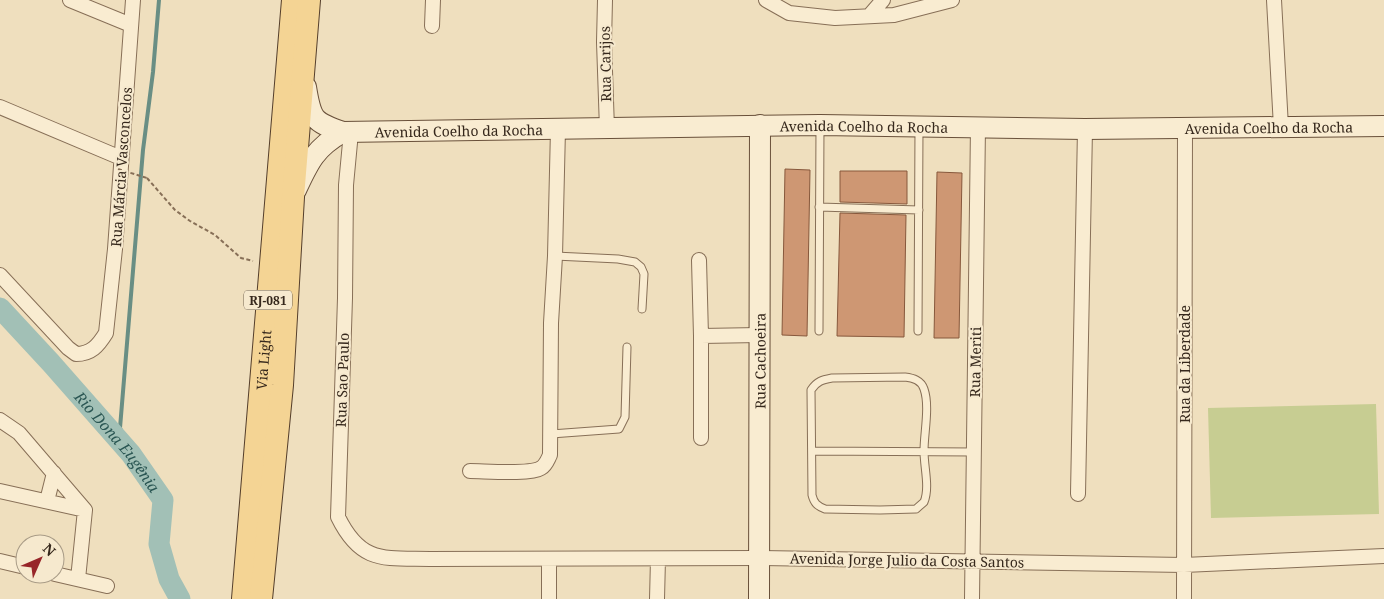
<svg xmlns="http://www.w3.org/2000/svg" width="1384" height="599" font-family="'Noto Serif',serif">
	<style>
		.green { fill: #c7cd92 }
		.lines { fill: none; stroke-linecap: round; stroke-linejoin: round }
		.stream { stroke: #698e84; stroke-width: 4 }
		.river { stroke: #a2c0b6; stroke-width: 21 }
		.building { fill: #ce9773; stroke: #87583c }
		.service-casing { stroke: #876f57; stroke-width: 9 }
		.minor-casing { stroke: #876f57; stroke-width: 16 }
		.secondary-casing { stroke: #69503a; stroke-width: 22 }
		.primary-casing { stroke: #543e2b; stroke-width: 24 }
		.path { stroke: #876f57; stroke-width: 2; stroke-dasharray: 4 2.5; stroke-linecap: butt }
		.service { stroke: #f9ecd1; stroke-width: 7 }
		.minor { stroke: #f9ecd1; stroke-width: 14 }
		.secondary { stroke: #f9ecd1; stroke-width: 20 }
		.primary { stroke: #f4d494; stroke-width: 22 }
		.path-bridge { stroke: #876f57; stroke-width: 2; stroke-dasharray: 4 2.5; stroke-linecap: butt }
		.labels { text-anchor: middle; dominant-baseline: central; stroke-width: 4; stroke-linejoin: round; paint-order: stroke }
		.shield { fill: #f6e9ce; stroke: #706251; stroke-width: 1 }
		.shield-label { font-size: 12px; font-weight: bold; fill: #36281c }
		.street-label { font-size: 14px; fill: #36281c; stroke: #f6e9ce }
		.water-label { font-size: 15px; font-style: italic; fill: #2a5653; stroke: #f6e9ce }
	</style>
	<rect width="100%" height="100%" fill="#efdfbe"/>
	<path class="green" d="M1376 404 1379 514 1211 518 1208 408Z"/>
	<g class="lines">
		<path class="stream" d="M131 454 120 428 143 150 153 72 159 0"/>
		<path class="river" id="s1" d="M0 308 51 363 131 454 163 500 159 544 169 579 180 599"/>
	</g>
	<path class="building" d="M785 169 810 170 807 336 782 335Z
		M840 171H907V204L840 202Z
		M937 172 962 173 959 338H934Z
		M840 213 906 215 904 337 837 336Z"/>
	<g class="lines">
		<defs>
			<path id="service" d="M819 207 919 210
				M555 256 618 259 635 262 641 267 644 274 642 309
				M819 331 820 126
				M918 331 919 128
				M905 377C913 378 921 380 924 389 930 406 924 433 924 451 924 468 930 487 924 502L916 509 880 510 825 509C817 506 814 503 812 495L811 390C817 381 822 380 832 378Z
				M551 434 619 429 625 417 627 347
				M813 451 974 452"/>
			<path id="minor" d="M70 0 131 25
				M605 0 604 42 607 129
				M766 0 789 13 835 18 894 15 952 0
				M1274 0 1281 127
				M869 16 883 0
				M432 26 433 0
				M0 107 121 158
				M351 132 346 185 345 298 338 517C361 564 384 558 430 559L759 558 1184 565 1384 556
				M699 260 701 336
				M0 275 68 348 76 354C91 354 98 346 106 333L115 249 133 0
				M0 420 19 433 85 510 78 579
				M701 438V336L759 335
				M470 471C485 471 530 475 541 468 546 465 547 461 550 455L551 323 555 256 558 129
				M0 491 85 510
				M1078 494 1085 129
				M47 501 54 473
				M0 561 25 567
				M55 574 107 586
				M549 599V560
				M657 599 658 559
				M972 599 978 126
				M1184 599 1185 129"/>
			<g id="secondary">
				<path id="s2" d="M306 87C311 119 313 122 343 132L820 125 1085 129 1384 126"/>
				<path d="M296 190C309 162 315 148 343 132"/>
				<path id="s3" d="M759 599 760 125"/>
			</g>
			<g id="primary">
				<path id="s4" d="M243 599 293 0"/>
				<path d="M261 599 282 385 293 197 309 0"/>
			</g>
		</defs>
		<use href="#service" class="service-casing"/>
		<use href="#minor" class="minor-casing"/>
		<use href="#secondary" class="secondary-casing"/>
		<use href="#primary" class="primary-casing"/>
		<path class="path" d="M147 178 175 210 190 221 215 235 241 258 253 261"/>
		<use href="#service" class="service"/>
		<use href="#minor" class="minor"/>
		<use href="#secondary" class="secondary"/>
		<use href="#primary" class="primary"/>
		<path class="path-bridge" d="M118 169 147 178"/>
	</g>
	<g class="labels">
		<rect class="shield" x="244" y="290.5" width="48" height="19" rx="4"/>
		<g class="shield-label">
			<text x="268" y="300">RJ-081</text>
		</g>
		<g class="street-label">
			<text transform="translate(605 64) rotate(-91)">Rua Carijos</text>
			<text stroke="none"><textPath href="#s2" startOffset="585">Avenida Coelho da Rocha</textPath></text>
			<text stroke="none"><textPath href="#s2" startOffset="990">Avenida Coelho da Rocha</textPath></text>
			<text stroke="none"><textPath href="#s2" startOffset="180">Avenida Coelho da Rocha</textPath></text>
			<text transform="translate(121 167) rotate(-86)">Rua Márcia Vasconcelos</text>
			<text stroke="none"><textPath href="#s4" startOffset="240">Via Light</textPath></text>
			<text stroke="none"><textPath href="#s3" startOffset="238">Rua Cachoeira</textPath></text>
			<text transform="translate(975 362) rotate(-89)">Rua Meriti</text>
			<text transform="translate(1184 364) rotate(-90)">Rua da Liberdade</text>
			<text transform="translate(342 380) rotate(-88)">Rua Sao Paulo</text>
			<text transform="translate(907 560) rotate(1)">Avenida Jorge Julio da Costa Santos</text>
		</g>
		<g class="water-label">
			<text stroke="none"><textPath href="#s1" startOffset="178">Rio Dona Eugênia</textPath></text>
		</g>
	</g>
	<g transform="translate(40 559) rotate(45)"><circle r="24" fill="#f6e9ce" stroke="#a99c87"/>
	<path d="M0-4L9 19L0 12L-9 19Z" fill="#972529"/>
	<text y="-8" font-size="14" font-weight="bold" text-anchor="middle" fill="#36281c">N</text>
	</g>
</svg>
